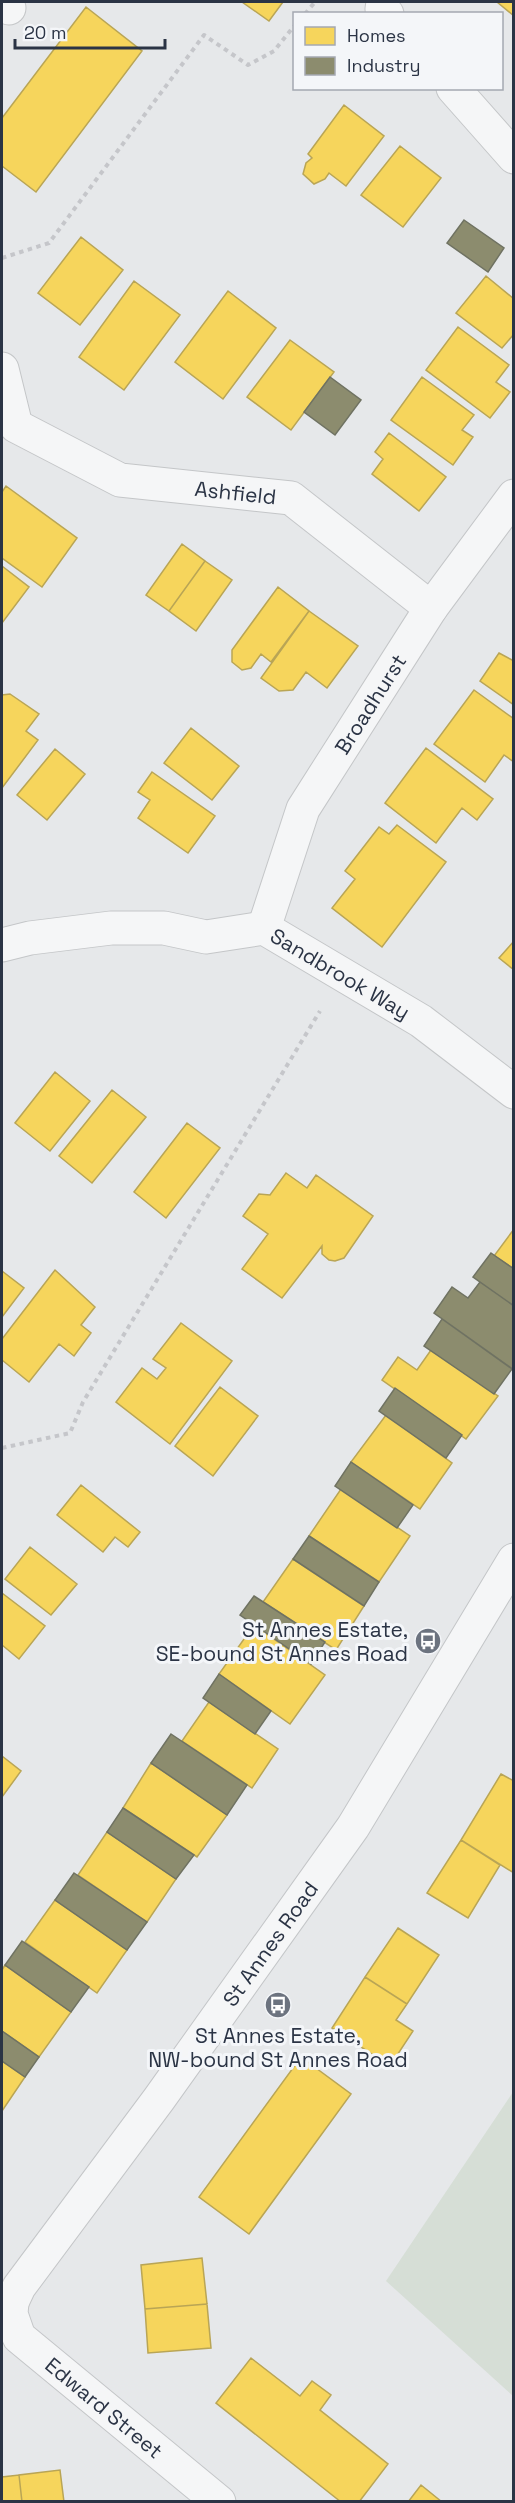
<svg xmlns="http://www.w3.org/2000/svg" width="515" height="2503" font-family="'Space Grotesk',sans-serif">
	<style>
		.green { fill: #d6ded6 }
		.homes { fill: #f6d55c; stroke: #b9a555; stroke-width: 1.5 }
		.industry { fill: #8c8c6e; stroke: #6f7262; stroke-width: 1.5 }
		.lines { fill: none; stroke-linecap: round; stroke-linejoin: round }
		.minor-casing { stroke: #c4c6c8; stroke-width: 35 }
		.path { stroke: #c5c6ca; stroke-width: 4; stroke-dasharray: 4.5 4.5; stroke-linecap: butt }
		.minor { stroke: #f5f6f7; stroke-width: 33 }
		.labels { text-anchor: middle; dominant-baseline: central; stroke-width: 6; stroke-linejoin: round; paint-order: stroke }
		.street-label { font-size: 21px; fill: #2b3445; stroke: #f4f6f9 }
		.poi-label { font-size: 21px; fill: #2b3445; stroke: #f4f6f9; text-anchor: end }
	</style>
	<rect width="100%" height="100%" fill="#e6e8ea"/>
	<path class="green" d="M513 2092V2396L386 2281Z"/>
	<path class="homes" d="M242 2H283L269 21Z
		M497 2H514V16Z
		M86 7 142 51 36 192 2 166V118Z
		M344 105 384 136 346 186 329 173 325 179 314 184 303 174 306 163 312 158 308 154Z
		M400 146 441 178 403 227 361 195Z
		M81 237 123 270 80 325 38 293Z
		M486 276 514 299V334L502 348 456 313Z
		M134 281 180 315 124 390 79 357Z
		M228 291 276 328 223 399 175 362Z
		M458 327 509 365 496 382 510 392 490 418 426 370Z
		M290 340 334 372 291 430 247 397Z
		M422 377 474 415 462 430 473 437 453 465 391 420Z
		M389 433 446 477 419 511 372 474 383 459 375 452Z
		M6 486 77 538 42 587 2 558V492Z
		M182 544 205 561 169 611 146 595Z
		M205 561 232 580 196 631 169 611Z
		M2 566 29 587 2 623Z
		M278 587 309 611 271 662 261 654 251 668 242 670 232 662V650Z
		M309 611 358 646 327 688 306 672 293 690 279 691 261 678Z
		M499 653 514 661V705L480 681Z
		M474 690 514 719V762L504 755 485 782 434 744Z
		M10 694 39 714 26 731 38 740 2 788V695Z
		M191 728 239 766 212 800 164 763Z
		M426 748 493 799 477 820 462 808 436 843 385 803Z
		M55 749 85 774 47 820 17 795Z
		M152 772 215 816 188 853 138 818 150 800 138 792Z
		M397 825 446 862 382 947 332 908 355 879 345 871 379 827 389 834Z
		M514 941V970L499 958Z
		M55 1072 90 1101 50 1151 15 1123Z
		M112 1090 146 1117 92 1183 59 1156Z
		M187 1123 220 1148 166 1218 134 1192Z
		M286 1173 307 1188 316 1175 373 1216 344 1258 335 1261 329 1260 322 1254V1246L282 1298 242 1269 268 1234 243 1216 259 1194 270 1195Z
		M514 1229V1269L494 1256Z
		M55 1270 95 1307 81 1325 91 1333 74 1356 59 1344 29 1382 2 1360V1339Z
		M2 1271 24 1288 2 1317Z
		M181 1323 232 1361 170 1444 116 1402 142 1368 157 1379 166 1368 153 1359Z
		M431 1350 498 1396 466 1439 382 1380 398 1357 417 1370Z
		M220 1387 258 1416 213 1476 175 1446Z
		M386 1415 452 1463 420 1509 351 1462Z
		M81 1485 140 1532 128 1547 115 1537 103 1552 57 1515Z
		M341 1489 410 1536 379 1582 309 1536Z
		M30 1547 77 1584 51 1615 5 1579Z
		M293 1559 364 1606 336 1650 263 1602Z
		M2 1593 45 1626 19 1659 2 1645Z
		M254 1625 325 1675 290 1724 219 1674Z
		M209 1702 278 1749 252 1788 182 1741Z
		M2 1756 21 1771 2 1797Z
		M151 1763 227 1815 197 1857 123 1808Z
		M501 1774 514 1781V1873L461 1840Z
		M107 1832 176 1879 147 1922 78 1875Z
		M461 1840 500 1865 468 1918 427 1893Z
		M55 1900 127 1950 97 1993 25 1942Z
		M398 1928 439 1955 407 2004 365 1977Z
		M5 1965 71 2012 39 2057 2 2031V1970Z
		M365 1977 407 2004 396 2020 413 2031 390 2066 332 2028Z
		M301 2057 351 2094 249 2234 199 2197Z
		M2 2061 25 2077 2 2111Z
		M202 2258 207 2304 145 2309 141 2265Z
		M207 2304 211 2348 148 2353 145 2309Z
		M251 2358 300 2396 312 2381 331 2395 320 2410 388 2464 359 2502H341L216 2403Z
		M60 2470 64 2502H22L19 2475Z
		M19 2475 22 2502H2V2477Z
		M421 2485 442 2502H408Z"/>
	<path class="industry" d="M464 220 504 248 488 272 447 243Z
		M330 377 361 400 335 435 304 412Z
		M491 1253 514 1269V1306L473 1277Z
		M480 1282 514 1306V1370L434 1313 452 1287 468 1298Z
		M442 1319 512 1369 494 1394 424 1346Z
		M395 1388 462 1435 446 1458 379 1411Z
		M351 1462 413 1505 397 1528 335 1486Z
		M309 1536 379 1582 364 1606 293 1559Z
		M254 1596 325 1642 311 1664 240 1615Z
		M219 1674 271 1711 255 1734 203 1698Z
		M171 1734 247 1785 227 1815 151 1763Z
		M123 1808 194 1855 176 1879 107 1832Z
		M74 1873 147 1922 127 1950 55 1900Z
		M22 1941 89 1987 71 2012 5 1965Z
		M2 2031 39 2057 25 2077 2 2061Z"/>
	<g class="lines">
		<defs>
			<g id="minor">
				<path d="M383 2 382 9 387 14"/>
				<path d="M2 5 9 8"/>
				<path d="M453 88 514 157"/>
				<path id="s1" d="M2 369 16 426 120 480 291 498 431 608"/>
				<path id="s2" d="M264 928 303 809 431 608 514 496"/>
				<path id="s3" d="M2 945 30 938 111 928H164L206 937 264 928 421 1021 514 1092"/>
				<path id="s4" d="M12 2302 11 2314 19 2337 219 2502"/>
				<path id="s5" d="M2 2312 12 2302 19 2287 159 2099 353 1827 514 1560"/>
			</g>
		</defs>
		<use href="#minor" class="minor-casing"/>
		<path class="path" d="M305 14 315 2
			M2 258 49 243 204 35 248 65 274 51 294 26
			M2 1448 70 1433 83 1402 320 1011"/>
		<use href="#minor" class="minor"/>
	</g>
	<defs>
		<symbol id="bus-disc" viewBox="-11 -11 22 22"><circle r="9.5" fill="#6c737f" stroke="#f4f6f9"/><path d="M-5-6H5V4H4V6H2V4H-2V6H-4V4H-5ZM-3.5-4V0h7V-4ZM-3.5 1.2v1.5H-2V1.2ZM2 1.2v1.5H3.5V1.2Z" fill="#fff"/></symbol>
	</defs>
	<g fill-rule="evenodd">
		<use href="#bus-disc" x="413" y="1626" width="30" height="30"/>
		<use href="#bus-disc" x="263" y="1990" width="30" height="30"/>
	</g>
	<g class="labels">
		<g class="street-label">
			<text stroke="none"><textPath href="#s1" startOffset="292">Ashfield</textPath></text>
			<text stroke="none"><textPath href="#s2" startOffset="250">Broadhurst</textPath></text>
			<text stroke="none"><textPath href="#s3" startOffset="354">Sandbrook Way</textPath></text>
			<text stroke="none"><textPath href="#s5" startOffset="456">St Annes Road</textPath></text>
			<text stroke="none"><textPath href="#s4" startOffset="147">Edward Street</textPath></text>
		</g>
		<g class="poi-label">
			<text x="408" y="1629">St Annes Estate,<tspan x="408" dy="24">SE-bound St Annes Road</tspan></text>
			<text x="278" y="2035" text-anchor="middle">St Annes Estate,<tspan x="278" dy="24">NW-bound St Annes Road</tspan></text>
		</g>
	</g>
	<rect width="515" height="2503" fill="none" stroke="#2b3445" stroke-width="6"/>
	<rect x="293" y="12" width="210" height="78" fill="#f4f6f9" stroke="#a4a8b1" stroke-width="1.5"/>
	<rect x="305" y="27" width="30" height="18" fill="#f6d55c" stroke="#a4a8b1" stroke-width="1.5"/>
	<text x="347" y="42" font-size="18" fill="#2b3445">Homes</text>
	<rect x="305" y="57" width="30" height="18" fill="#8c8c6e" stroke="#a4a8b1" stroke-width="1.5"/>
	<text x="347" y="72" font-size="18" fill="#2b3445">Industry</text>
	<path d="M15 39v9h150v-9" fill="none" stroke="#2b3445" stroke-width="3"/>
	<text x="24" y="39" font-size="18" fill="#2b3445" stroke="#f4f6f9" stroke-width="4.5" paint-order="stroke">20 m</text>
</svg>
